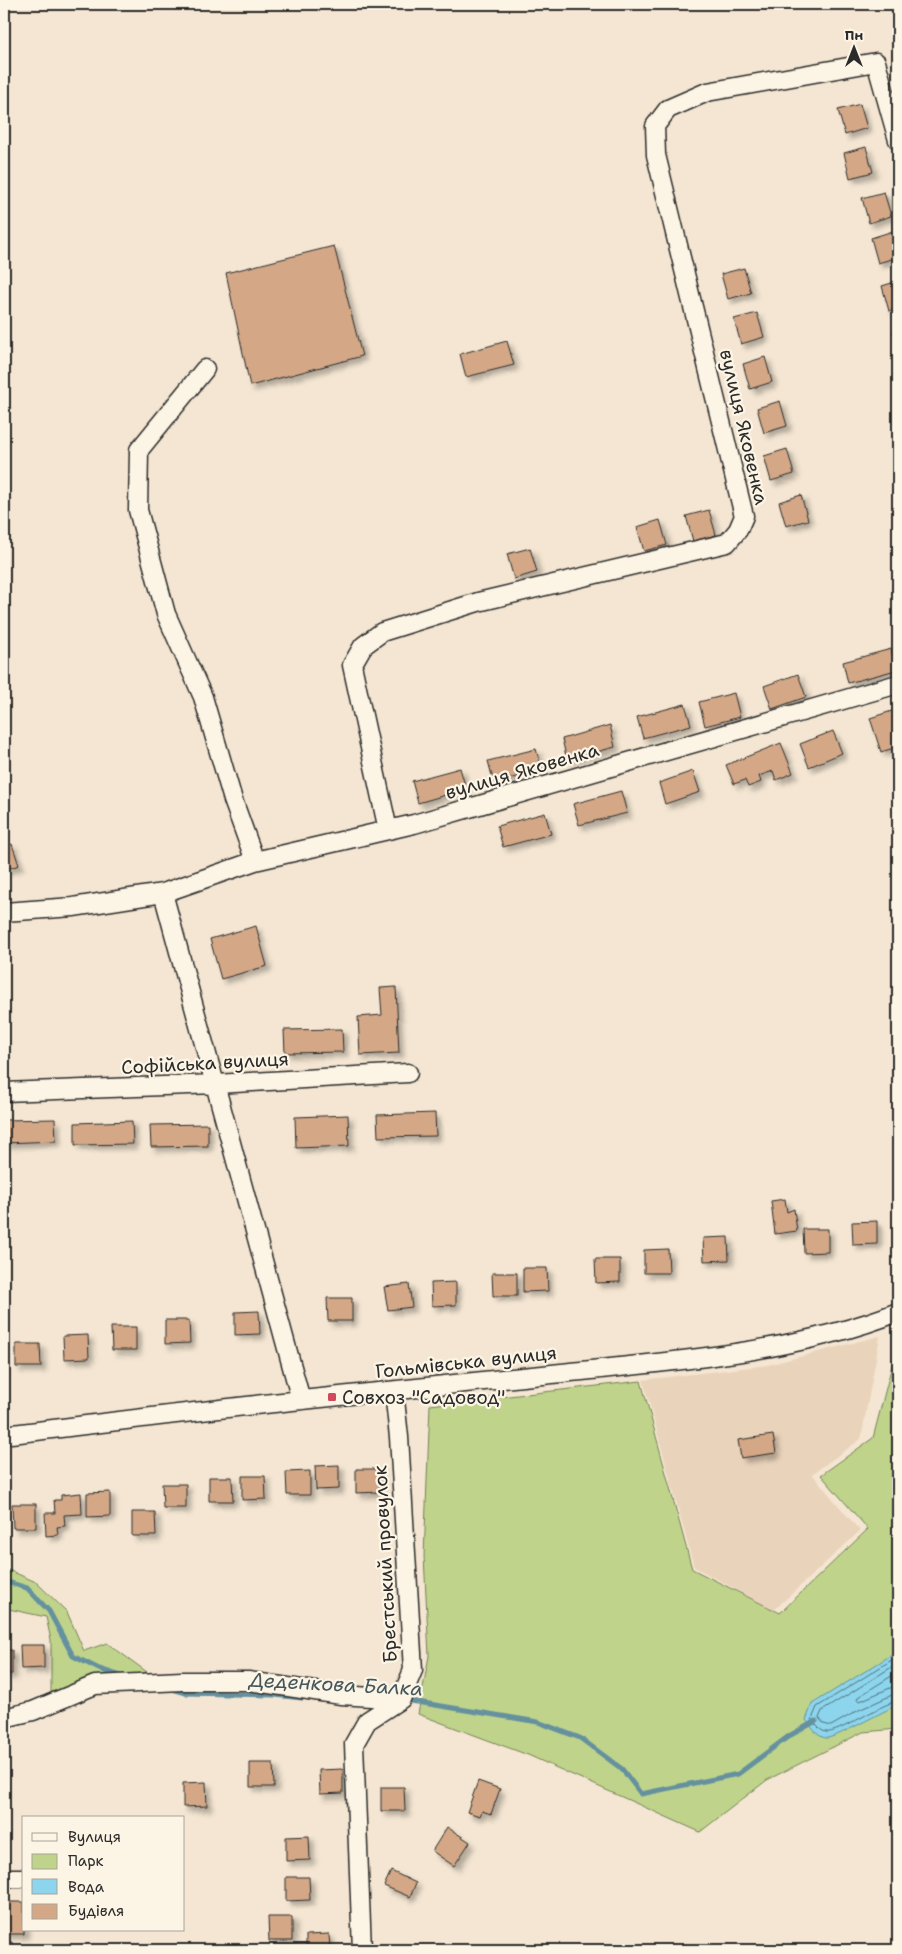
<svg xmlns="http://www.w3.org/2000/svg" width="902" height="1954" font-family="'Shantell Sans',sans-serif">
	<style>
		.built { fill: #ead3bb }
		.green { fill: #bfd48a; stroke: #75805a }
		.water { fill: #8cd5ed; stroke: #65919f }
		.lines { fill: none; stroke-linecap: round; stroke-linejoin: round }
		.shore { stroke: #526f79; stroke-width: 1 }
		.stream { stroke: #65919f; stroke-width: 5 }
		.building { fill: #d4a886; stroke: #2b2b2b; filter: url(#shadow) }
		.minor-casing { stroke: #2b2b2b; stroke-width: 21 }
		.minor { stroke: #fcf5e5; stroke-width: 18 }
		.poi-dot { fill: #d1495b; stroke: #fcf5e5; stroke-width: 2 }
		.labels { text-anchor: middle; dominant-baseline: central; stroke-width: 4.5; stroke-linejoin: round; paint-order: stroke }
		.street-label { font-size: 19px; fill: #2b2b2b; stroke: #fcf5e5 }
		.poi-label { font-size: 19px; fill: #2b2b2b; stroke: #fcf5e5; text-anchor: start }
		.water-label { font-size: 20px; font-style: italic; fill: #43565c; stroke: #fcf5e5 }
	</style>
	<defs>
		<filter id="shadow"><feDropShadow dx="4.5" dy="4.5" stdDeviation="2.5" flood-color="#0004"/></filter>
	</defs>
	<rect width="100%" height="100%" fill="#f4e6d2"/>
	<filter id="ink" filterUnits="userSpaceOnUse"><feTurbulence type="fractalNoise" baseFrequency=".02" numOctaves="2"/><feDisplacementMap in="SourceGraphic" scale="10" xChannelSelector="R" yChannelSelector="G"/><feConvolveMatrix kernelMatrix="1 2 1 2 8 2 1 2 1" color-interpolation-filters="sRGB"/></filter>
	<g filter="url(#ink)">
		<path class="built" d="M880 1336 861 1439 812 1474 860 1531 774 1610 694 1567 643 1380 768 1365Z"/>
		<path class="green" d="M898 1342V1729L863 1732 767 1780 700 1832 528 1755 418 1714 429 1656 424 1556 430 1405 641 1381 692 1569 780 1613 868 1529 821 1475 873 1438Z
			M4 1568 36 1582 67 1612 84 1651 107 1643 147 1672 51 1693V1640L46 1617 4 1608Z"/>
		<path class="water" d="M898 1651V1705C884 1710 835 1739 826 1738 817 1737 811 1726 806 1720L812 1704Z"/>
		<g class="lines">
			<path class="shore" d="M898 1656 817 1707 812 1719C815 1724 820 1731 826 1732 837 1735 881 1703 898 1701
				M898 1663 822 1711 819 1718 824 1724 831 1726 859 1710 892 1695 898 1694
				M898 1672 858 1697 857 1700 860 1701 890 1688 898 1687"/>
			<path class="stream" d="M4 1581 27 1588 49 1611 73 1656 99 1669 124 1677
				M169 1688 186 1693 274 1695 302 1698
				M405 1700 538 1722 580 1738 622 1769 641 1794 738 1774 789 1736 816 1721"/>
		</g>
		<path class="building" d="M860 104 867 128 845 135 838 110Z
			M866 147 873 172 850 178 844 153Z
			M884 192 891 216 869 223 862 198Z
			M893 231 898 248V257L878 263 871 238Z
			M334 246 362 356 250 386 226 273Z
			M744 268 751 293 728 299 721 274Z
			M898 281V308L889 311 882 286Z
			M757 313 764 337 741 344 734 319Z
			M898 329V351L893 331Z
			M507 341 514 365 466 377 460 354Z
			M765 357 772 382 750 389 743 364Z
			M780 401 787 426 764 433 757 408Z
			M787 449 794 474 771 481 764 456Z
			M801 495 808 520 786 526 779 502Z
			M709 510 716 535 693 541 686 516Z
			M660 520 667 545 644 551 637 527Z
			M530 548 537 572 514 579 507 554Z
			M891 649 896 670 848 683 843 662Z
			M798 674 806 697 772 709 764 686Z
			M734 693 740 717 705 726 699 702Z
			M685 704 691 725 643 738 637 717Z
			M898 709V748L897 747 881 752 870 718Z
			M610 725 615 747 567 760 562 739Z
			M833 731 842 753 809 767 800 744Z
			M781 743 793 773 776 780 773 771 759 776 761 782 748 787 745 780 734 784 726 765Z
			M536 749 542 770 494 783 488 761Z
			M460 768 466 789 418 803 412 781Z
			M693 771 700 792 665 804 659 783Z
			M621 791 627 813 579 825 573 804Z
			M545 813 551 834 503 847 497 826Z
			M12 844 19 865 4 870V846Z
			M256 926 267 966 221 979 210 939Z
			M396 987 399 1053 360 1055 358 1017 382 1015 380 988Z
			M342 1029 343 1052 285 1053 284 1030Z
			M435 1113 436 1136 378 1137 377 1115Z
			M348 1115 349 1146 296 1148 295 1117Z
			M55 1119 56 1141 4 1143V1120Z
			M132 1121 133 1144 75 1145V1123Z
			M208 1124V1146L151 1147 150 1125Z
			M785 1199 787 1212 794 1209 797 1231 775 1234 771 1201Z
			M877 1221V1244L853 1245 852 1222Z
			M803 1229H828V1252L804 1253Z
			M728 1237 729 1260 704 1261 703 1238Z
			M668 1249 669 1273H644V1250Z
			M595 1259H620V1282L596 1283Z
			M523 1268H547L548 1291 523 1292Z
			M492 1273H517V1296H493Z
			M456 1282V1305L432 1306 431 1283Z
			M409 1284 412 1307 388 1310 384 1287Z
			M327 1298H352V1321H328Z
			M259 1311 260 1334 235 1335V1312Z
			M165 1320H189L190 1343 165 1344Z
			M111 1327H136V1350H112Z
			M88 1335 89 1358 64 1359 63 1336Z
			M16 1344H40L41 1367H16Z
			M773 1435 776 1453 741 1458 738 1440Z
			M339 1465V1489L316 1490 315 1466Z
			M356 1469H379L380 1492 356 1493Z
			M310 1471V1495H287L286 1472Z
			M242 1476H265L266 1499 242 1500Z
			M209 1477H232L233 1501H209Z
			M162 1484H186V1508H163Z
			M110 1492V1516L87 1517V1493Z
			M81 1493 82 1514 64 1515 65 1526 57 1527 58 1535 46 1536 45 1513H55L54 1500H61V1495Z
			M12 1504H36V1528H13Z
			M132 1512H155L156 1536H132Z
			M20 1645H44V1668L21 1669Z
			M4 1650H12V1674H4Z
			M250 1763H273L274 1787H250Z
			M343 1769V1793L320 1794 319 1770Z
			M478 1781 500 1789 491 1814 482 1811 480 1816 467 1812Z
			M206 1782 207 1806 183 1807V1783Z
			M381 1787H404L405 1811H381Z
			M447 1827 470 1842 454 1866 432 1851Z
			M309 1836 310 1860 286 1861V1837Z
			M391 1871 416 1883 410 1897 384 1886Z
			M286 1877H309L310 1900 286 1901Z
			M4 1902H24V1934H4Z
			M268 1917H292V1941H269Z
			M329 1934 330 1950H306V1935Z
			M12 1942 13 1950H4V1943Z"/>
		<g class="lines">
			<defs>
				<path id="minor" d="M205 369 139 450 138 510 166 614 203 697 233 800 255 861
					M388 830 352 665 363 646 382 632 478 602 727 543 738 530 744 516 656 155 655 126 668 109 707 92 876 62 898 140
					M163 893 301 1400
					M4 912 73 907 163 893 255 861 414 824 898 684
					M4 1092 216 1084 408 1073
					M4 1435C103 1423 202 1410 302 1400 378 1392 455 1384 532 1376 651 1363 787 1356 898 1312
					M4 1718 33 1711 95 1685 182 1681H248L341 1695 401 1699
					M4 1878H21
					M362 1950 354 1744 367 1721 401 1699 413 1670 399 1437 394 1391"/>
			</defs>
			<use href="#minor" class="minor-casing"/>
			<use href="#minor" class="minor"/>
		</g>
	</g>
	<rect class="poi-dot" x="327" y="1392" width="10" height="10" rx="2.5"/>
	<g class="labels">
		<g class="street-label">
			<text transform="translate(744 427) rotate(77)">вулиця Яковенка</text>
			<text transform="translate(522 771) rotate(-16)">вулиця Яковенка</text>
			<text transform="translate(205 1063) rotate(-3)">Софійська вулиця</text>
			<text transform="translate(466 1362) rotate(-6)">Гольмівська вулиця</text>
			<text transform="translate(385 1564) rotate(-93)">Брестський провулок</text>
		</g>
		<g class="poi-label">
			<text x="342" y="1397">Совхоз "Садовод"</text>
		</g>
		<g class="water-label">
			<text transform="translate(336 1684) rotate(3)">Деденкова Балка</text>
		</g>
	</g>
	<rect width="902" height="1954" fill="none" stroke="#fcf5e5" stroke-width="20"/>
	<rect x="10" y="10" width="882" height="1934" fill="none" stroke="#2b2b2b" stroke-width="2" filter="url(#ink)"/>
	<rect x="22" y="1816" width="162" height="115" fill="#fcf5e5" stroke="#a8a49b"/>
	<rect x="32" y="1833" width="25" height="8" fill="#fcf5e5" stroke="#a8a49b"/>
	<text x="68" y="1842" font-size="15" fill="#2b2b2b">Вулиця</text>
	<rect x="32" y="1854" width="25" height="15" fill="#bfd48a" stroke="#a8a49b"/>
	<text x="68" y="1866" font-size="15" fill="#2b2b2b">Парк</text>
	<rect x="32" y="1879" width="25" height="15" fill="#8cd5ed" stroke="#a8a49b"/>
	<text x="68" y="1892" font-size="15" fill="#2b2b2b">Вода</text>
	<rect x="32" y="1904" width="25" height="15" fill="#d4a886" stroke="#a8a49b"/>
	<text x="68" y="1916" font-size="15" fill="#2b2b2b">Будівля</text>
	<g transform="translate(854 48)" stroke="#fcf5e5" stroke-width="4" paint-order="stroke">
	<path d="M0-4L9 19L0 12L-9 19Z" fill="#2b2b2b"/>
	<text y="-8" font-size="14" font-weight="bold" text-anchor="middle" fill="#2b2b2b">Пн</text>
	</g>
</svg>
